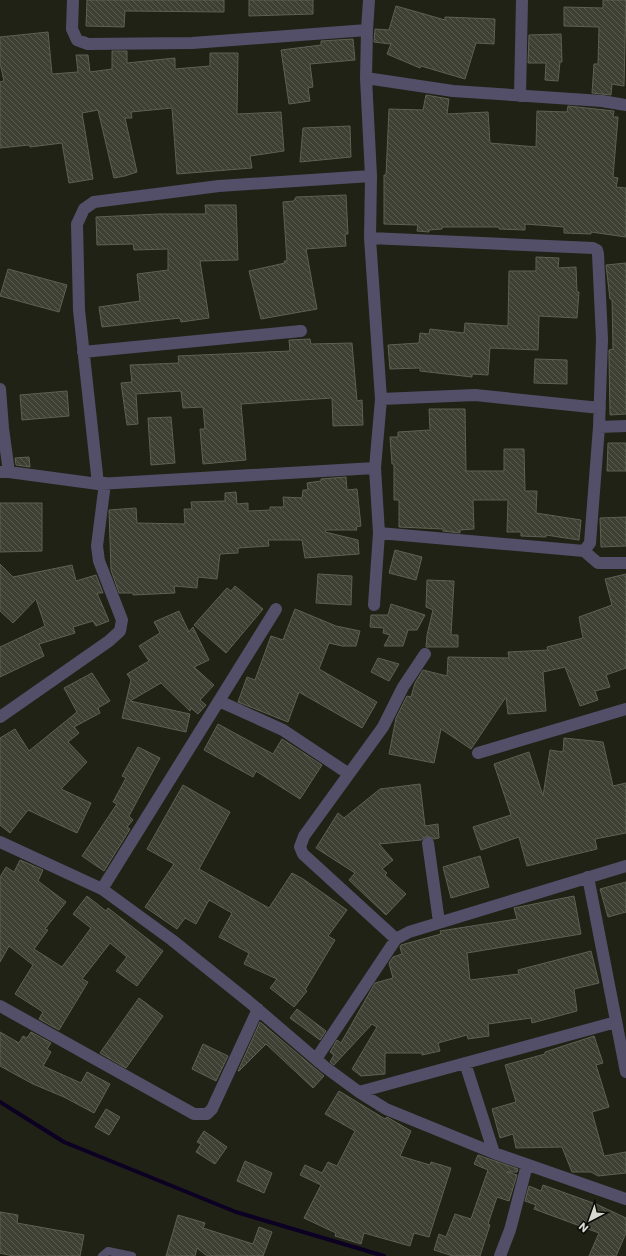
<svg xmlns="http://www.w3.org/2000/svg" width="626" height="1256" font-family="Poppins,sans-serif">
	<style>
		.lines { fill: none; stroke-linecap: round; stroke-linejoin: round }
		.stream { stroke: #0c0023; stroke-width: 4 }
		.building { fill: url(#building-back-hatch); stroke: #5d6052 }
		.lane { stroke: #544f69; stroke-width: 8 }
		.street { stroke: #544f69; stroke-width: 12 }
	</style>
	<defs>
		<pattern id="building-back-hatch" width="6" height="6" patternUnits="userSpaceOnUse"><rect width="6" height="6" fill="#3d4032"/><path d="M-1 5l2 2M0 0l6 6M5-1l2 2" fill="none" stroke="#585b4f"/></pattern>
	</defs>
	<rect width="100%" height="100%" fill="#202216"/>
	<g class="lines">
		<path class="stream" d="M0 1102 64 1142 236 1212 384 1256"/>
	</g>
	<path class="building" d="M87 0H224V12L125 11 124 27 86 26Z
		M249 0H313V14L249 16Z
		M603 0H626L624 86 612 84 611 95 592 93 594 64H598L599 27 564 26V7L603 8Z
		M396 6 445 20V17L495 19 494 44 476 43 465 79 421 66 420 68 387 54 391 44 374 42 375 29 389 30Z
		M48 32 52 74 78 72 76 55H88L90 72 112 69V51H127V63L175 58V69L210 66V53H238L237 114 281 112 284 151 250 156 252 168 177 174 172 108 131 112 132 118H125L137 172 125 176 114 178 98 110 82 113 93 179 69 183 62 143 30 147 29 145 0 148V82L4 81 0 63V37Z
		M561 34 562 62H560L558 81 545 80 546 63H528L529 35Z
		M353 39 355 60 310 64 313 87 308 88 310 101 289 104 281 50 321 45V41Z
		M426 95 449 99 447 114 488 112 490 143 536 147 537 111 567 112 568 106 614 111 613 117H618L613 177 618 178 616 187 626 188V237L591 232V234L564 233V227L525 224V230L499 229V227H442V229L429 230V232L417 231 418 225 384 224V175H386L389 109 423 110Z
		M350 126 351 157 300 162 303 128Z
		M346 195 348 234H345L346 246 306 249 317 309 261 319 249 271 285 263 284 261H287L283 202 294 201 296 197Z
		M205 205H236L238 260 200 261 209 318 181 322 180 318 102 327 99 307 140 301 137 274 168 270V249L134 250 133 244 97 245 96 217 159 214H206Z
		M536 257 559 258 558 268 576 267 577 292H579L577 318 539 316 538 350 490 348 488 375 472 374V377L420 371V368L390 369 388 345 419 343 420 333 429 334 430 329 464 333 465 323 508 326 509 271H536Z
		M626 263V414L610 415 609 356V350L613 349 612 299H610L606 265Z
		M8 269 67 285 59 312 0 296Z
		M310 339 311 344 352 343 357 401 362 400 363 425 333 426 332 398 241 404 246 460 203 464 200 429H205L203 407 183 408 181 391 136 394 138 424 127 425 121 383 132 382 130 365 179 363 178 356 290 351 289 340Z
		M535 359 567 360V384L534 383Z
		M67 391 69 416 22 420 20 395Z
		M429 409H465L466 471H504V449H524L525 491H537L536 513 581 520 579 540 546 535V537L521 536V532H507L508 500H473L474 529 460 530V533L443 531V529L399 527V500H394V464H392L390 437H398V432L430 430Z
		M171 417 175 463 151 465 148 418Z
		M608 443H626V471H607Z
		M29 457 30 467 16 465 15 458Z
		M346 477 347 490 357 489 361 526 356 527 357 530H326L325 532 358 540 359 554 305 558 302 540H268L269 546 238 548V553L220 554 217 579 198 577 197 588 174 586 175 593 133 595V593H119L111 570 109 510 136 508 137 523 185 524 184 509H192L191 502 225 501V493L236 492 237 504 248 503V511L270 510V507H284L283 497 302 498 303 490H308L307 483 321 481V479Z
		M0 503H42V551L0 552Z
		M626 517V546L601 547 600 518Z
		M395 550 422 557 416 580 389 573Z
		M0 564 13 577 72 565 76 581 96 575 103 593H97L109 621 96 626 93 621 73 627 75 633 39 644 44 656 0 677V647L45 626 36 599 13 623 0 611Z
		M318 574 352 576 351 605 316 603Z
		M626 574V668L606 675 610 687 595 691 598 700 580 706 565 667 543 672 546 711 508 714 506 697 471 749 441 729 434 763 389 754 396 718 407 696 411 697 415 683 423 670 447 676 448 657 509 658 508 652 548 650 547 647 583 638 579 617 612 605 605 579Z
		M427 580 454 581 451 635H458V647H426L427 635 433 610 426 607Z
		M235 586 263 609 226 653 194 625 227 588 231 591Z
		M391 604 425 615 417 630H408L403 646H384L390 635 383 633 384 628 370 627 371 615H388Z
		M295 609 336 626 360 631 356 646H342L329 643 319 669 377 702 362 728 299 692 288 722 238 702 247 677 255 680 271 636 283 640Z
		M179 611 189 632 193 627 209 660 194 667 214 685 200 700 206 705 198 714 191 708 190 711 161 683 130 701 190 714 186 732 122 718 131 680 127 674 149 661 139 646 160 633 154 622Z
		M378 658 399 664 389 681 371 672Z
		M92 673 110 701 98 708 100 713 74 727 79 733 68 742 87 762 61 789 91 803 77 833 28 810 10 833 0 825V738L15 729 29 751 77 712 64 688Z
		M218 724 273 754 282 739 322 765 300 799 256 771 253 777 204 750Z
		M564 738 603 742 613 786 626 783V833L595 839 597 849 527 866 519 837 481 850 473 827 511 815 494 764 529 752 543 796 550 750 563 752Z
		M138 747 160 758 129 816 133 820 127 827 130 829 104 871 82 856 117 804 113 802 126 778 122 776Z
		M420 784 425 826 438 824 439 838 434 839 427 836 421 840 379 844 393 860 382 869 387 873 385 875 406 894 386 915 349 880 355 873 316 848 338 813 344 818 380 789Z
		M183 785 230 812 199 869 269 908 292 873 303 879 347 910 328 936 335 940 305 990 307 991 294 1007 270 988 277 979 244 964 249 953 219 937 232 913 209 900 196 924 185 918 177 929 145 907 174 864 147 849Z
		M480 856 489 887 451 898 443 867Z
		M20 860 43 870 38 881 66 902 45 929 48 930 34 949 62 967 91 928 73 914 87 896 106 911 108 908 163 951 137 986 116 971 127 957 110 943 82 979 88 982 59 1030 39 1019 43 1012 15 994 33 965 9 946 0 962V877L6 867 14 872Z
		M626 882V912L608 917 600 889Z
		M574 896 581 934 467 953 470 980 519 974 518 970 591 951 599 983 574 989 577 1011 532 1023 531 1018 488 1024 489 1036 468 1039 467 1035 438 1043 440 1051 422 1055V1053H385V1074L361 1076 352 1069 377 1027 372 1024 334 1065 330 1062 334 1055 330 1052 337 1040 341 1043 375 983 393 978 389 963 393 957 402 954 400 947 401 945 441 934 440 931 517 919 514 908Z
		M139 998 163 1016 126 1068 100 1053Z
		M297 1009 326 1031 320 1040 290 1018Z
		M260 1022 324 1076 313 1088 266 1044 239 1071H238Z
		M0 1032 19 1043 23 1036 27 1038 31 1032 51 1043 47 1049 51 1052 43 1066 81 1083 87 1072 110 1084 94 1113 64 1097 33 1084 0 1066Z
		M594 1036 603 1063 596 1065 609 1107 592 1112 604 1156 626 1152V1173L598 1176 591 1172H572L562 1147 516 1148 513 1134 500 1138 492 1109 516 1102 505 1065 545 1054V1052Z
		M203 1044 228 1056 216 1081 192 1069Z
		M339 1091 385 1119 387 1117 411 1131 400 1156 430 1165 431 1162 451 1168 429 1237 414 1233 410 1246 364 1233 361 1244 335 1236 336 1233 304 1218 321 1185 300 1175 305 1165 322 1173 328 1162 337 1166 355 1131 325 1114Z
		M106 1109 120 1117 109 1135 95 1127Z
		M204 1131 227 1147 215 1164 196 1152 201 1144 197 1142Z
		M478 1155 518 1169 517 1172H507L517 1175 509 1201 497 1197 488 1224 490 1225 480 1256H453L434 1250 439 1234 446 1237 455 1214 471 1219 488 1170 474 1164Z
		M245 1161 272 1173 264 1193 237 1181Z
		M543 1185 596 1204 626 1218V1233L616 1256H589L599 1233 534 1209 536 1205 525 1201 529 1186 541 1191Z
		M0 1212 18 1215 17 1223 84 1235 80 1256H13L0 1253Z
		M178 1215 205 1223 203 1228 253 1244 259 1227 272 1232 263 1256H207L197 1248 195 1256H166Z"/>
	<g class="lines">
		<path class="lane" d="M102 1256 108 1251 132 1256"/>
		<path class="street" d="M73 0 72 29 77 40 88 44 192 43 367 30
			M369 0 367 30 366 78 371 176 370 238 381 399 375 468
			M366 78 453 91 602 101 626 105
			M520 96 522 0
			M370 238 593 248 597 250 598 254 602 339 599 427 590 543 584 551 379 533
			M83 352 301 331
			M0 389 3 428 9 472
			M381 399 475 395 600 408
			M599 427 626 426
			M0 472H9L98 484 375 468 379 533 374 605
			M98 484 79 310 77 224 84 209 94 202 219 186 371 176
			M584 551 598 563H626
			M219 701 283 730 349 774
			M0 717 109 641 120 631 122 620 99 561 97 546 105 483
			M478 753 626 709
			M0 842 102 889 172 940 248 1001 325 1067 359 1092 386 1109 494 1153 626 1199
			M428 843 439 922
			M588 877 626 1072
			M102 889 276 609
			M396 939 303 854 300 847 304 836 383 727 403 687 425 654
			M0 1006 194 1114H207L212 1109 258 1009
			M316 1059 396 939 409 932 626 866
			M465 1063 494 1153
			M359 1092 616 1022
			M500 1256 510 1230 527 1165"/>
	</g>
	<g transform="translate(590 1220) rotate(221)" stroke="#0a0b06" stroke-width="3" paint-order="stroke">
	<path d="M0-3L7 15L0 10L-7 15Z" fill="#d8dad2"/>
	<text y="-6" font-size="11" font-weight="bold" text-anchor="middle" fill="#d8dad2">N</text>
	</g>
</svg>
